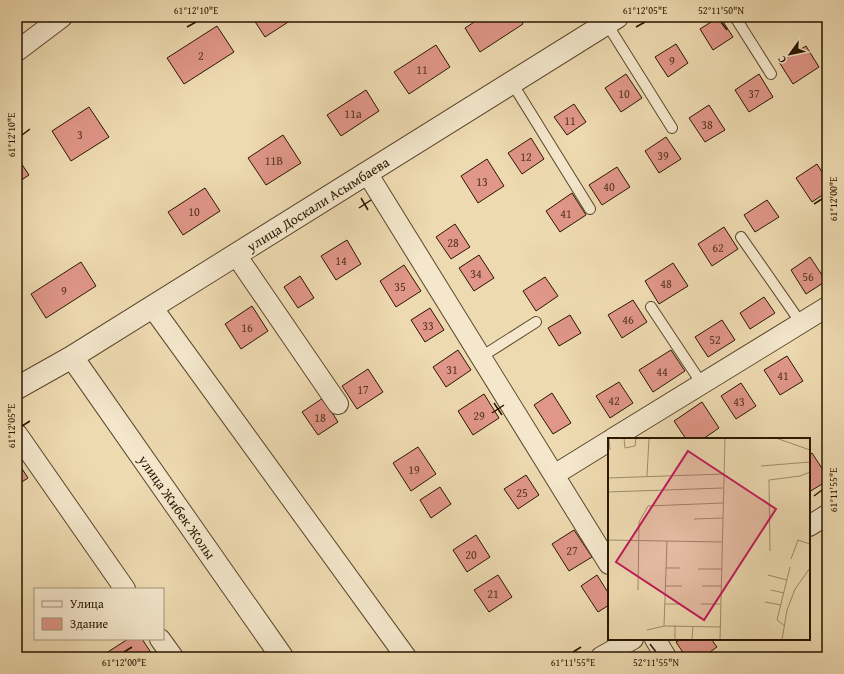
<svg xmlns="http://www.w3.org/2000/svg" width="844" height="674" font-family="'Gentium Book Plus',serif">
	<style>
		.building { fill: #e09688; stroke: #291600 }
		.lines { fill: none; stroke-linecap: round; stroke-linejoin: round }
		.service-casing { stroke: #5a472c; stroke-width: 12 }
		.minor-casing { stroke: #5a472c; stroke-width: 22 }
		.tertiary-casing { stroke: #5a472c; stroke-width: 24 }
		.service { stroke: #f4e7cc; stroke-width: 10 }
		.minor { stroke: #f4e7cc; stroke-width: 20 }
		.tertiary { stroke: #f4e7cc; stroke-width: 22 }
		.ticks { fill: none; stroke: #291600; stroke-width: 1.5 }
		.labels { text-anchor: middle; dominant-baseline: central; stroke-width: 4; stroke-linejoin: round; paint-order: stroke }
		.number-label { font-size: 12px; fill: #573622 }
		.street-label { font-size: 14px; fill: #291600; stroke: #f4e7cc }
		.inset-road { fill: none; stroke: #9f8c6a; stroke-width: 1 }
		.view { fill: #c2185b; fill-opacity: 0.15; stroke: #c2185b; stroke-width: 2 }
		.inset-edge { fill: none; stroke: #291600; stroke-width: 2 }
		.neatline { fill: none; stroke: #291600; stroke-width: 1.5 }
		.ticks-label { font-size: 10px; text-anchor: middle; fill: #291600 }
	</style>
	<rect width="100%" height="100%" fill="#eedab1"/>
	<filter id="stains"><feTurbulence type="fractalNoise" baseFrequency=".005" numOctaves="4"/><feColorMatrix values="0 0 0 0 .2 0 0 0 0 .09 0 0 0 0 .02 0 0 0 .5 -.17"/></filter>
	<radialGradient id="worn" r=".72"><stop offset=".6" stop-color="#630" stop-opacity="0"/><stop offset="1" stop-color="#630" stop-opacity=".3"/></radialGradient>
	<path class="building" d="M252 17H296L265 37Z
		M482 17H519L523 24 480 52 465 28Z
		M719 17H720L733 37 713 50 700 29Z
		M217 26 234 52 184 84 167 58Z
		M676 44 688 63 668 77 655 57Z
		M436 45 450 67 409 94 394 72Z
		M806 46 819 67 793 84 779 62Z
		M626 74 642 98 621 112 605 88Z
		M759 74 773 97 749 112 735 90Z
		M366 90 379 111 341 136 327 115Z
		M574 104 586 122 567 135 554 117Z
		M709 105 725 130 705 142 689 118Z
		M89 107 109 137 71 161 52 131Z
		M283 135 301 163 266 185 248 158Z
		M666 137 681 159 659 173 645 151Z
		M531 138 544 159 522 174 508 153Z
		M17 157 29 175 17 183Z
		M487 159 504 186 478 203 461 176Z
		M817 164 827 180V192L812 202 796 178Z
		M617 167 630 187 602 205 589 185Z
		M205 188 220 211 183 235 168 212Z
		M572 193 586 215 560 232 546 211Z
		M767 200 779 217 755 232 744 215Z
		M455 224 470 247 451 259 436 237Z
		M724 227 738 249 712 266 698 244Z
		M347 240 361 264 336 280 321 256Z
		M479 255 494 278 474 291 459 268Z
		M810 257 826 281 806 294 791 270Z
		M81 262 96 286 46 318 31 294Z
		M673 263 688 286 659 304 645 281Z
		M404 265 421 291 396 307 380 281Z
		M300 276 314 298 298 308 284 287Z
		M545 277 558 296 536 311 523 291Z
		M764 297 775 313 750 329 740 313Z
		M633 300 647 322 622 338 608 315Z
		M252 306 268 331 241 349 225 324Z
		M430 308 444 330 425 342 411 320Z
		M570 315 581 333 559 346 548 328Z
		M722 320 735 340 708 357 695 337Z
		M458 350 471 370 446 387 433 367Z
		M671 350 685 371 653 392 639 370Z
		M787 356 803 381 780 395 764 370Z
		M368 369 383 392 357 409 342 386Z
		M619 382 633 403 610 418 596 396Z
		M741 383 756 406 736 419 721 396Z
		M552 393 571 423 553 434 534 405Z
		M484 394 499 418 473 435 458 411Z
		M323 398 338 422 318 435 302 412Z
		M702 402 719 428 703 439H686L674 421Z
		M418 447 436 474 411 491 393 463Z
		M812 453 827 476V481L809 492V455Z
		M17 461 28 478 17 485Z
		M526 475 539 495 518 509 504 489Z
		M440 487 451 504 431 518 420 500Z
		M574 530 592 557 569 571 552 544Z
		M476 535 490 557 467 572 453 550Z
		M498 575 512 597 489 612 474 590Z
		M597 575 609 594V605L598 612 581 586Z
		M128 639H142L154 657H100Z
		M682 639H711L717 647 703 657H686L676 642Z"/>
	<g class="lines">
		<defs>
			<path id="service" d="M735 17 771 74
				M607 24 672 128
				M512 83 590 209
				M741 237 801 323
				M651 307 702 384
				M481 357 536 322"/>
			<path id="minor" d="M17 51 62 17
				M367 173 609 564
				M236 255 338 404
				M152 307 406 657
				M17 434 125 589
				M612 439 827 307
				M554 475 609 441
				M809 526 827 515
				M160 639 173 657
				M655 639 666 657
				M601 657 633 639"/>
			<path id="tertiary" d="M72 357 282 657
				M17 388 72 357 617 17"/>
		</defs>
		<use href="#service" class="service-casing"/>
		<use href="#minor" class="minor-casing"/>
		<use href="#tertiary" class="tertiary-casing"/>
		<use href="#service" class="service"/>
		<use href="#minor" class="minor"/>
		<use href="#tertiary" class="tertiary"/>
	</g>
	<path class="ticks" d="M721 22 727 30M187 27 196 22M636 27 645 22M22 135 30 129M361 198 368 210M814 204 822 199M359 208 371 200M494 403 502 415M492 413 504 405M22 426 30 421M814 496 822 490M650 644 656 652M124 652 132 647M573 652 581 647"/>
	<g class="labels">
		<g class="number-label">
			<text x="201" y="55">2</text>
			<text x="672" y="60">9</text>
			<text x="422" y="69">11</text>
			<text x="624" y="93">10</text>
			<text x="754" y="93">37</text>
			<text x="353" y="113">11а</text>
			<text x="570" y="120">11</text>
			<text x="707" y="124">38</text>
			<text x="80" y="134">3</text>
			<text x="663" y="155">39</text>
			<text x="526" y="156">12</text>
			<text x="274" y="160">11В</text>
			<text x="482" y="181">13</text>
			<text x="609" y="186">40</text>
			<text x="194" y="211">10</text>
			<text x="566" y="213">41</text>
			<text x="453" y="242">28</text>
			<text x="718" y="247">62</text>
			<text x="341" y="260">14</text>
			<text x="476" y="273">34</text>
			<text x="808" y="276">56</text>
			<text x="666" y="283">48</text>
			<text x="400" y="286">35</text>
			<text x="64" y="290">9</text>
			<text x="628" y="319">46</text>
			<text x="428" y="325">33</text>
			<text x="247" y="327">16</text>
			<text x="715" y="339">52</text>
			<text x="452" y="369">31</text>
			<text x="662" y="371">44</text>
			<text x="783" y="375">41</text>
			<text x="363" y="389">17</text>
			<text x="614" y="400">42</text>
			<text x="739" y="401">43</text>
			<text x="479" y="415">29</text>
			<text x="320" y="417">18</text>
			<text x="414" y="469">19</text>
			<text x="522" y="492">25</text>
			<text x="572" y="550">27</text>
			<text x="471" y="554">20</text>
			<text x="493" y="593">21</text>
		</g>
		<g class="street-label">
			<text transform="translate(318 204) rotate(-32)">улица Доскали Асымбаева</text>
			<text transform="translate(177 507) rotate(55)">улица Жибек Жолы</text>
		</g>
	</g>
	<g transform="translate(608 438)">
		<rect width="202" height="202" fill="#eedab1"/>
		<path class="inset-road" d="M1 0 2 12M16 0 17 10 27 8 28 0M168 0 202 12M153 28 202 24M39 38 41 0M0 40 116 36M0 54 115 50M86 81 115 80M0 102 114 104M162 113 161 42 192 38 202 34M183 121 190 102 202 106M58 130H72M90 131H114M160 137 179 142M57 148H74M94 148H113M30 152 31 84 40 68 115 65M163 152 176 155M157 164 173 167M57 166H72M93 166H113M56 188 59 103M177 188 169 182 182 129M39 192 56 188 113 189M67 202V187M84 202 85 188M112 202 117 0M174 202 179 172 187 151 202 130"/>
		<path class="view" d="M80 13 168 71 96 182 8 124Z"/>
		<rect width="202" height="202" class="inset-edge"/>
	</g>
	<rect width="844" height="674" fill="none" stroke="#eedab1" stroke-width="44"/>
	<rect x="34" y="588" width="130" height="52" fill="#f4e7cc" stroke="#a3937a"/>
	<rect x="42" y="601" width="20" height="6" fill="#f4e7cc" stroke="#a3937a"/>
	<text x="70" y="608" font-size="12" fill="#291600">Улица</text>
	<rect x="42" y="618" width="20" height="12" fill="#e09688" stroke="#a3937a"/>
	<text x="70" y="628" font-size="12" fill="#291600">Здание</text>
	<g transform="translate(790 54) rotate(237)" stroke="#f4e7cc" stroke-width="3" paint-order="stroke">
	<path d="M0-3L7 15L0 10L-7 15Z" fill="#291600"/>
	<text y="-6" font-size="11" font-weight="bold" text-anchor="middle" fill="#291600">С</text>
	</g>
	<rect x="22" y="22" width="800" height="630" class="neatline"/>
	<g class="ticks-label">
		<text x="196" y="14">61°12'10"E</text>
		<text x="645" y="14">61°12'05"E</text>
		<text x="721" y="14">52°11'50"N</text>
		<text transform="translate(11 135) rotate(-90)" y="4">61°12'10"E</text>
		<text transform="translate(833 199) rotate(-90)" y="4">61°12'00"E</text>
		<text transform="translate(11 426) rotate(-90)" y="4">61°12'05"E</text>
		<text transform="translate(833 490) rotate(-90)" y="4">61°11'55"E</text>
		<text x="124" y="666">61°12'00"E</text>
		<text x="573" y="666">61°11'55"E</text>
		<text x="656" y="666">52°11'55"N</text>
	</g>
	<rect width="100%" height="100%" filter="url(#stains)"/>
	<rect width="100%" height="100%" fill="url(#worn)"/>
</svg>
